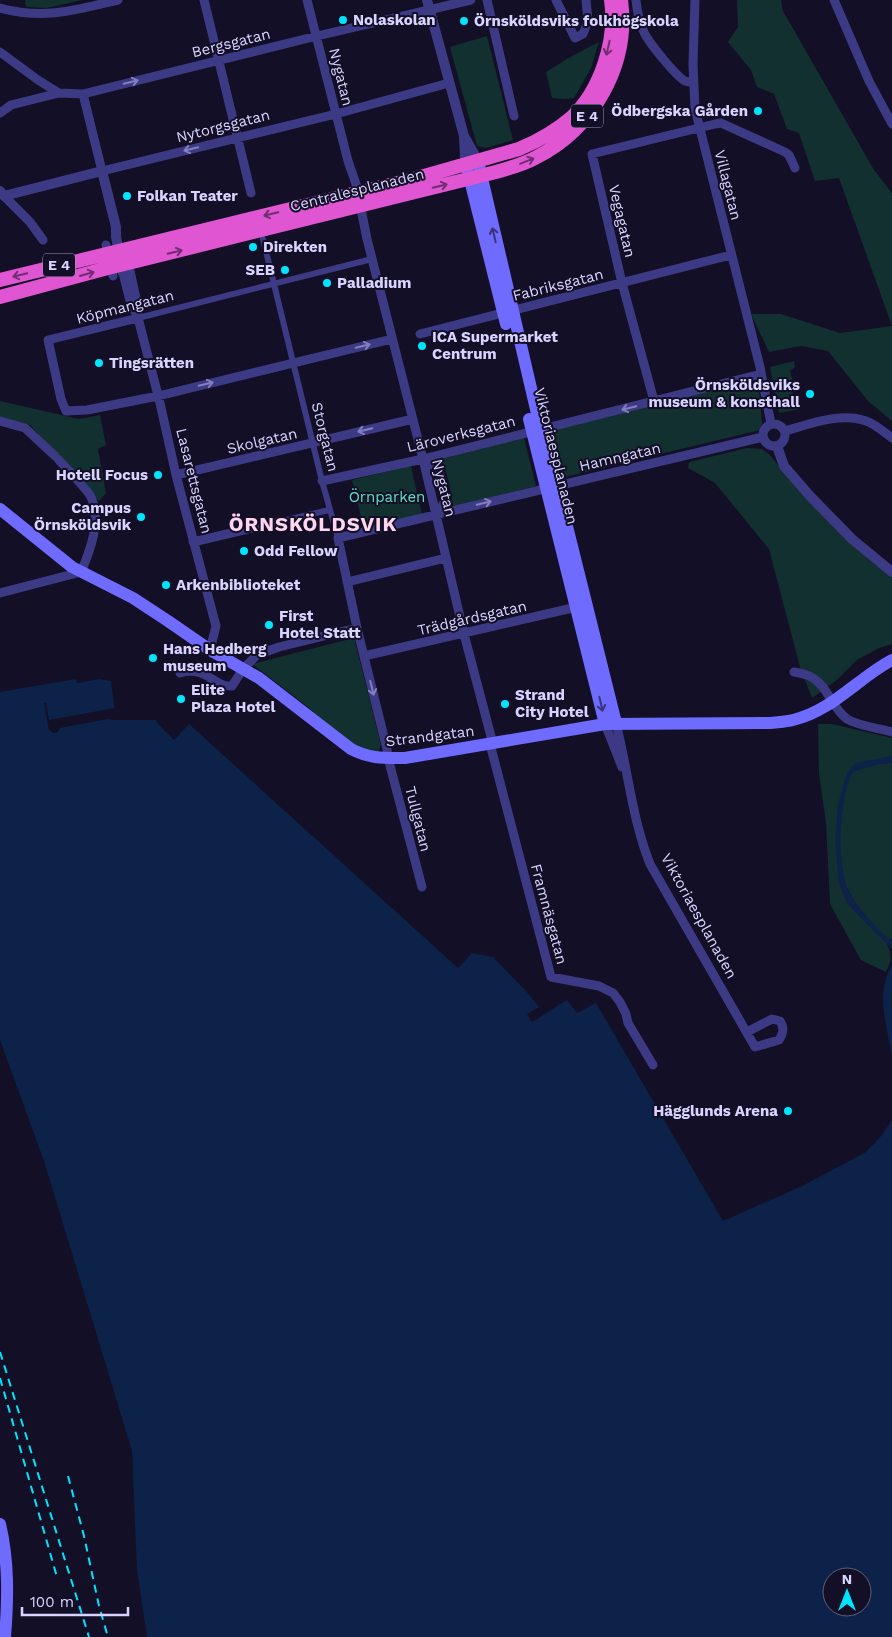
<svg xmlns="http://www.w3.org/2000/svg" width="892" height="1637" font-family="'Work Sans',sans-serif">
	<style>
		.green { fill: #12302f }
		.water { fill: #0c2248; fill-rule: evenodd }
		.pier { fill: #130f26 }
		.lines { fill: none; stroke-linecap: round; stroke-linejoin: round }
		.pedestrian { stroke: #3d3a85; stroke-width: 6 }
		.minor { stroke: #3d3a85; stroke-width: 9 }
		.tertiary { stroke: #3d3a85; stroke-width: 10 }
		.secondary { stroke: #6f6bff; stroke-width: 12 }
		.trunk { stroke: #e055d1; stroke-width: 14 }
		.rail { stroke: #00e5ff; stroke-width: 2; stroke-dasharray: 8 6; stroke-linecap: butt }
		.oneway { stroke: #6f2e73 }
		.oneway2 { stroke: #837fbc }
		.oneway3 { stroke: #38347d }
		.poi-dot { fill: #00e5ff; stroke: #130f26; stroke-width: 2 }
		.labels { text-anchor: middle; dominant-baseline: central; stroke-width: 4; stroke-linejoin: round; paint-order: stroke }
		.shield { fill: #130f26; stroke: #9e99be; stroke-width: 1 }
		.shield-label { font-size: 14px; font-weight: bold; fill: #d9d4ff }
		.poi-label { font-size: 15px; font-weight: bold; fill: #d9d4ff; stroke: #130f26; text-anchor: start }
		.street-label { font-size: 15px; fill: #d9d4ff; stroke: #130f26 }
		.park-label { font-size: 15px; fill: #5fe0c0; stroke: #130f26 }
		.district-label { font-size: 20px; font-weight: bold; letter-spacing: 1px; fill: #ffd6f0; stroke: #130f26 }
	</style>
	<rect width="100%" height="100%" fill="#130f26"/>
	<path class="green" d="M25 0H82L47 8 26 7Z
		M737 0H781L783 11 874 170 892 193V421L868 401 828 351 801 346 769 352 751 314H781L840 333 892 326 839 178 815 181 799 133 787 129 774 94 757 87 751 70 728 42 738 27Z
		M487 36 513 140 486 148 477 146 450 47Z
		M599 42 591 68 574 98 563 99 552 98 546 72 572 56Z
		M794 361 795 367 790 371 794 386 791 400 800 409 779 413 770 367Z
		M758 378 762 423 760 430 565 477 552 430Z
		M0 401 79 419 100 415 106 445 98 449 106 493 99 501 30 425 0 417Z
		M524 438 536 486 453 507C451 490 448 474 441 459Z
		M747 448 762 449 769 454 794 485 824 516 892 576V644L879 648 857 660 838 679 812 698 800 667 769 549 715 483 688 468 689 462Z
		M411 466 422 515 364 529 352 480Z
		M354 638 381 745 378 753 363 752 340 737 308 707 252 664Z
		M818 724H832L892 738V940L891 939 887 944C892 954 892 961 886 972L861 960 830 904 826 823 819 773Z"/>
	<path class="water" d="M76 679 77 683 99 679 111 681 116 720H156L158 724 174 740 189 724 458 968 472 953 493 957 526 991 539 1007 527 1014 532 1022 567 1000 577 1013 596 1003 723 1221 802 1186 866 1152 882 1135 892 1120V1637H147L137 1570 132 1451 44 1161 0 1040V692ZM832 1577H862V1607H832Z
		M892 756V763C881 764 858 767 851 775 840 805 837 850 845 881 850 900 876 929 892 941V949L863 920 848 904 843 894 839 884 835 840 838 804 847 773 856 763Z
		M892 965V1056C887 1027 875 992 892 965Z"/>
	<path class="pier" d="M44 703H46L49 720 115 708 116 720 108 719 60 728 58 732 53 733 49 730Z"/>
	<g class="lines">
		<path class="pedestrian" d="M263 239 322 481 338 538
			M138 318 372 259
			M282 521 329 510"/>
		<path class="minor" d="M204 0 251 193
			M307 0 348 161 356 184 367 239 423 459 464 634 493 744
			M487 0 514 116
			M556 0 575 38 583 34 588 21 586 0
			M636 0C637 10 639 21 643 30 647 41 676 76 685 81 688 82 690 82 693 83
			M695 0 693 64 695 109 760 367 771 424
			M834 0 869 81 892 124
			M0 8C44 20 76 10 118 0
			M0 52 38 80 59 93
			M83 94 102 171 336 114 449 83
			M0 113 11 105 59 93 83 94 317 36 471 0
			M4 196 30 222 43 240
			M106 245 113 276
			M130 271 137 303 138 318 160 403 176 475 216 626 210 650
			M123 273 131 305 137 315
			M138 318 48 340 61 399 66 411 87 410 158 396 392 339
			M420 334 731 255
			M654 401 622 283 592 154 715 124 721 123 785 152 789 155 795 168
			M0 421 25 428 55 456
			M763 435a11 11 0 1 1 22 0a11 11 0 1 1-22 0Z
			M785 431C810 424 840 412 866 421 875 424 884 432 892 438
			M423 459 437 467 439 471 446 500 436 515
			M176 475 413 419
			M322 481 423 459 761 374
			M193 542 282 521
			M347 582 446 558
			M0 593 81 572C90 551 102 520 91 497 86 488 66 468 58 459
			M364 656 581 606
			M794 672C801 673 807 674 813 678 828 687 832 708 847 719 858 726 879 728 892 732
			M180 673C207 665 214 688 232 686L243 669 257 655 279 647 357 628
			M616 723C628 770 632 819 650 864L755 1047 779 1040C784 1032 784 1028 780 1021L772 1019 747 1032
			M605 724 622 767
			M490 744 551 977 599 986 613 993 620 1002 626 1014 628 1023 653 1065
			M422 887 388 758 387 749 357 628 338 538 763 437"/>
		<path class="tertiary" d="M427 0 464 136 478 161
			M464 137 465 157 466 164
			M0 191 4 196 102 171 116 227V237L123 273
			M777 446 784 466 810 496 852 539 892 572"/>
		<path class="secondary" d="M478 161 538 418 557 486 616 723
			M466 164 506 324
			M529 419 605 724
			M0 509 72 567 133 598 168 621 210 650 259 678 351 749C370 759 384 758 405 758L605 724 770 723C778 722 786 722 793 720 832 711 858 678 892 660
			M0 1524C9 1562 8 1599 5 1637"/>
		<path class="trunk" d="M0 280 410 180 519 149C538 141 556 131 572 117 601 90 617 39 611 0
			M0 297 104 269 492 173C507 169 522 165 535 158 593 129 630 65 621 0"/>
		<path class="rail" d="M0 1352 89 1637
			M0 1378 57 1577
			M68 1476 84 1536 99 1606 108 1637"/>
	</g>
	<defs><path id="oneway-shaft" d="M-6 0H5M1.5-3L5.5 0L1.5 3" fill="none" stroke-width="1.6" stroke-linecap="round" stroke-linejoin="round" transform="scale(1.25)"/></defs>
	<g class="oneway">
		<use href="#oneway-shaft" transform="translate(608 48) rotate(103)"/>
		<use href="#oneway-shaft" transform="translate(527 161) rotate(-22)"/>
		<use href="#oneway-shaft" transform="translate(440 186) rotate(-14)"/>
		<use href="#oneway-shaft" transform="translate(271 214) rotate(167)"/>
		<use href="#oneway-shaft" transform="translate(175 252) rotate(-14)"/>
		<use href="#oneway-shaft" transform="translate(87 274) rotate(-16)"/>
		<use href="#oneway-shaft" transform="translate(20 275) rotate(166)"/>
	</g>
	<g class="oneway2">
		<use href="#oneway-shaft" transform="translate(131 82) rotate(-14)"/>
		<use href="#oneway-shaft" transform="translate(191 149) rotate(166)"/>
		<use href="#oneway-shaft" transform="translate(363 346) rotate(-14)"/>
		<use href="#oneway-shaft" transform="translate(206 384) rotate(-14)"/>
		<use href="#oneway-shaft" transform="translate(629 408) rotate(166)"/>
		<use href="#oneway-shaft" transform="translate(365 430) rotate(167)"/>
		<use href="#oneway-shaft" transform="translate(484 503) rotate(-13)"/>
		<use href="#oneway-shaft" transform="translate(372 688) rotate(76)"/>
	</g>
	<g class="oneway3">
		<use href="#oneway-shaft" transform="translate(494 235) rotate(-103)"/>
		<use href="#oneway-shaft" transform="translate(601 704) rotate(77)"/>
	</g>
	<g class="poi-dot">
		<circle cx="343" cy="20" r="5"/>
		<circle cx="464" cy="21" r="5"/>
		<circle cx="758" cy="111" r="5"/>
		<circle cx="127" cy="196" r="5"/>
		<circle cx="253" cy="247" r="5"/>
		<circle cx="285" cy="270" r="5"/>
		<circle cx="327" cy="283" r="5"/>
		<circle cx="422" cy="346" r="5"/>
		<circle cx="99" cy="363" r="5"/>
		<circle cx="810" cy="394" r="5"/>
		<circle cx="158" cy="475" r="5"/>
		<circle cx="141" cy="517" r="5"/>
		<circle cx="244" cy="551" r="5"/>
		<circle cx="166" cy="585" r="5"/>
		<circle cx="269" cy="625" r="5"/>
		<circle cx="153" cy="658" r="5"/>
		<circle cx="181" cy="699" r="5"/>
		<circle cx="505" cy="704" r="5"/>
		<circle cx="788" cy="1111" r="5"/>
	</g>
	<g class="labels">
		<g class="shield">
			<rect x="571" y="104.5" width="32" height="23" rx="4"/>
			<rect x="43" y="253.5" width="32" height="23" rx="4"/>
		</g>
		<g class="shield-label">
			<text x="587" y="116">E 4</text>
			<text x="59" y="265">E 4</text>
		</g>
		<g class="poi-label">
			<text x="353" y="20">Nolaskolan</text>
			<text x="474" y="21">Örnsköldsviks folkhögskola</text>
			<text x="748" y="111" text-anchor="end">Ödbergska Gården</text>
			<text x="137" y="196">Folkan Teater</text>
			<text x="263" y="247">Direkten</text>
			<text x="275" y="270" text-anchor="end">SEB</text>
			<text x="337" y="283">Palladium</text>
			<text x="432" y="337">ICA Supermarket<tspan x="432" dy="17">Centrum</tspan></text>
			<text x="109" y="363">Tingsrätten</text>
			<text x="800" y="385" text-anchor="end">Örnsköldsviks<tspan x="800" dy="17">museum &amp; konsthall</tspan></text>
			<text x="148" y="475" text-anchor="end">Hotell Focus</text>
			<text x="131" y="508" text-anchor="end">Campus<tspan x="131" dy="17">Örnsköldsvik</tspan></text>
			<text x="254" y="551">Odd Fellow</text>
			<text x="176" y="585">Arkenbiblioteket</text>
			<text x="279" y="616">First<tspan x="279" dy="17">Hotel Statt</tspan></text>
			<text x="163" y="649">Hans Hedberg<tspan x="163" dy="17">museum</tspan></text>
			<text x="191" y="690">Elite<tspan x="191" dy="17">Plaza Hotel</tspan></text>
			<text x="515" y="695">Strand<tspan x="515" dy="17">City Hotel</tspan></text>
			<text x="778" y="1111" text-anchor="end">Hägglunds Arena</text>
		</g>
		<g class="street-label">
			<text transform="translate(231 43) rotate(-14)">Bergsgatan</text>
			<text transform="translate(341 77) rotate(76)">Nygatan</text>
			<text transform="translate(223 126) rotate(-14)">Nytorgsgatan</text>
			<text transform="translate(728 185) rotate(76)">Villagatan</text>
			<text transform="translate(357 190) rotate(-14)">Centralesplanaden</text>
			<text transform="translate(622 221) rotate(77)">Vegagatan</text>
			<text transform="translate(558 285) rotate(-14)">Fabriksgatan</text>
			<text transform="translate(125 307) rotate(-14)">Köpmangatan</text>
			<text transform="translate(461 434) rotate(-14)">Läroverksgatan</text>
			<text transform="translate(325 437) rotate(76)">Storgatan</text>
			<text transform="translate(262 441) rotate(-13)">Skolgatan</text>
			<text transform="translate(556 456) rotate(76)">Viktoriaesplanaden</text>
			<text transform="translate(620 457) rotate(-13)">Hamngatan</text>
			<text transform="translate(194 481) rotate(76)">Lasarettsgatan</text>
			<text transform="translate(444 488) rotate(76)">Nygatan</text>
			<text transform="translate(472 618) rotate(-13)">Trädgårdsgatan</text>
			<text transform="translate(430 736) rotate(-7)">Strandgatan</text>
			<text transform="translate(418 819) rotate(76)">Tullgatan</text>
			<text transform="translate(549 914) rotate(75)">Framnäsgatan</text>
			<text transform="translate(699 916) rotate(61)">Viktoriaesplanaden</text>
		</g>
		<g class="park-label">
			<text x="387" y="497">Örnparken</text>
		</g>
		<g class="district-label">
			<text x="313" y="524">ÖRNSKÖLDSVIK</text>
		</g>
	</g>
	<g transform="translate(847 1592)"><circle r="24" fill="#130f26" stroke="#625e7d"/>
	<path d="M0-4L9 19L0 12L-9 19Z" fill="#00e5ff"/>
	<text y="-8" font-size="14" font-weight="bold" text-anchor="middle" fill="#d9d4ff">N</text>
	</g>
	<path d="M22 1607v8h106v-8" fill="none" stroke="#d9d4ff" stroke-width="2.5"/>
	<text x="30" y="1607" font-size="15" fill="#d9d4ff" stroke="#130f26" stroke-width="4" paint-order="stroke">100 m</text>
</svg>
